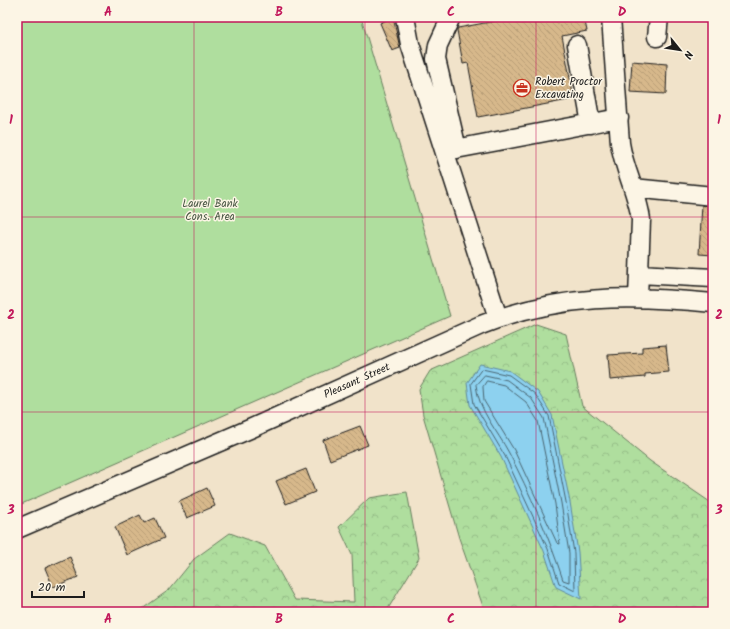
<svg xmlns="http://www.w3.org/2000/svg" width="730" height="629" font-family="Kalam,sans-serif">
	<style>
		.forest { fill: url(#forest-crowns); stroke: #667d5d }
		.park { fill: #afde9e; stroke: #667d5d }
		.water { fill: #8dd1ef; stroke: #60899b }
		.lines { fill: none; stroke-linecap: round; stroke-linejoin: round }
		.shore { stroke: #496470; stroke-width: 1 }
		.building { fill: url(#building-back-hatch); stroke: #1c1c1c }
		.minor-casing { stroke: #1c1c1c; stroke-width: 21 }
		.minor { stroke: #fcf5e5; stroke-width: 18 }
		.grid { fill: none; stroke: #c2185b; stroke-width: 1; stroke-opacity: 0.55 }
		.labels { text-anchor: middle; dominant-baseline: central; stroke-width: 3; stroke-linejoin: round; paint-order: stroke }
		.poi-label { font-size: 11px; fill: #1c1c1c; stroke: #fcf5e5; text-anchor: start }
		.park-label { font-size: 11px; fill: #485643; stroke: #fcf5e5 }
		.street-label { font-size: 11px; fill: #1c1c1c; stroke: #fcf5e5 }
		.neatline { fill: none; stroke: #c2185b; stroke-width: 1.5 }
		.grid-label { font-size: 13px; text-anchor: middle; font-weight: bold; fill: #c2185b }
	</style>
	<defs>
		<pattern id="forest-crowns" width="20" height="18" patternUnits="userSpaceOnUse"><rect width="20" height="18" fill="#afde9e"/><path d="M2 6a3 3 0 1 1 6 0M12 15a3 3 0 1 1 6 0" fill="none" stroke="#96be88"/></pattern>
		<pattern id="building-back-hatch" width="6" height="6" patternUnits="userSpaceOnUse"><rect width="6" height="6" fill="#d7b88b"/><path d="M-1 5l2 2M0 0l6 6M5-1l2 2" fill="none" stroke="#b89e77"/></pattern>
	</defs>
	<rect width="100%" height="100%" fill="#f1e3ca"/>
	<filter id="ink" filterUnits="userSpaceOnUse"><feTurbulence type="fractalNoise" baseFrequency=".025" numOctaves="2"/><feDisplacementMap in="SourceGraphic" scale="8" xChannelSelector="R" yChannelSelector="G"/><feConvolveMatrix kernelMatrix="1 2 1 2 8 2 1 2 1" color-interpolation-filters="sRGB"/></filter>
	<g filter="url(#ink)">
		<path class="forest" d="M536 324 566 334 582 406 650 461 713 504V612H485L459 538 423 415 419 389 430 371Z
			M407 492 419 558 386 612H138L169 590 194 559 230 533 265 546 295 600 354 602 352 555 339 527 369 498Z"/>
		<path class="park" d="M17 17H361L450 316 17 506Z"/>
		<path class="water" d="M480 364 510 371 538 392 552 415 570 502 578 552 581 599 556 587 544 551 501 457 470 405 467 383Z"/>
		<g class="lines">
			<path class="shore" d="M482 369 509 375 535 394 549 416 566 502 574 553 575 591 559 583 548 549 505 456 474 404 471 384Z
				M485 375 507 380 531 398 544 418 561 503 569 553V582L563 580C549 537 530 493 509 453 497 430 479 412 476 385Z
				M487 381 504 385 526 402 538 421 555 504 560 544 557 543 514 450 484 401 483 387Z"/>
		</g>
		<path class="building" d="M393 17 400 48 392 51 380 23Z
			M516 17H584L587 31 562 36 574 99 478 117 468 63 463 64 457 30 458 28Z
			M632 61 667 64 666 94 630 92Z
			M702 205 713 206V255L699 254Z
			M666 345 669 372 645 374V377L610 380 608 355 642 353V347Z
			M360 426 368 445 330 460 323 440Z
			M306 469 315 492 286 504 276 481Z
			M207 488 215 506 187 518 179 501Z
			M140 515 144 523 155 518 164 538 127 555 115 527Z
			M70 557 78 577 53 587 45 568Z"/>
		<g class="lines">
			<defs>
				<path id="minor" d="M405 17 410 44 498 318
					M451 17 438 45 436 59 457 149
					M611 17 620 143C624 170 638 194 641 220L638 298
					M657 37 659 17
					M577 45 591 124
					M445 151 619 118
					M633 188 713 196
					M639 274 713 278
					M17 529 252 428 481 325C559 294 630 295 713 303"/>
			</defs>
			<use href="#minor" class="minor-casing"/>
			<use href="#minor" class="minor"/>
		</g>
	</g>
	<path class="grid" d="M194 17V612M365 17V612M536 17V612M17 217H713M17 412H713"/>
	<defs>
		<symbol id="office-ring" viewBox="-11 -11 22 22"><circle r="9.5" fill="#fcf5e5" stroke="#c8321e" stroke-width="1.5"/><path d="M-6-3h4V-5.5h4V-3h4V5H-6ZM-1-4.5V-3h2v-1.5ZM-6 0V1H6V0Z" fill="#c8321e"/></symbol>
	</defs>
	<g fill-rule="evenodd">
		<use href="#office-ring" x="512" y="78" width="20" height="20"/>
	</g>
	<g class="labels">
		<g class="poi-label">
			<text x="535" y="82">Robert Proctor<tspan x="535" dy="13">Excavating</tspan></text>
		</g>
		<g class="park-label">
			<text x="210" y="204">Laurel Bank<tspan x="210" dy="13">Cons. Area</tspan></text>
		</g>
		<g class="street-label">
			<text transform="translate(357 381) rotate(-24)">Pleasant Street</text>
		</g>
	</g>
	<rect width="730" height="629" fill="none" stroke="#fcf5e5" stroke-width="44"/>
	<g transform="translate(680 50) rotate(120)" stroke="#fcf5e5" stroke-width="3" paint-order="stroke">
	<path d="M0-3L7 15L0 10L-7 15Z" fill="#1c1c1c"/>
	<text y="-6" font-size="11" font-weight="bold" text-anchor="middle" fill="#1c1c1c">N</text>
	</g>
	<path d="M32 591v6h52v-6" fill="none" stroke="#1c1c1c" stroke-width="2"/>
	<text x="38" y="591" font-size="12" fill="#1c1c1c" stroke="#fcf5e5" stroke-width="3" paint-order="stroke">20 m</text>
	<rect x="22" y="22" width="686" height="585" class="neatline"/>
	<g class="grid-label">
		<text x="108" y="16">A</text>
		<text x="279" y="16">B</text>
		<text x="451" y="16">C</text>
		<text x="622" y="16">D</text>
		<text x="11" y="124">1</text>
		<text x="719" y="124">1</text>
		<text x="11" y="319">2</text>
		<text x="719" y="319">2</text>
		<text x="11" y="514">3</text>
		<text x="719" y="514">3</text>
		<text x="108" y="623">A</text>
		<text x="279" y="623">B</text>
		<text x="451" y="623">C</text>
		<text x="622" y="623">D</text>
	</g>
</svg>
